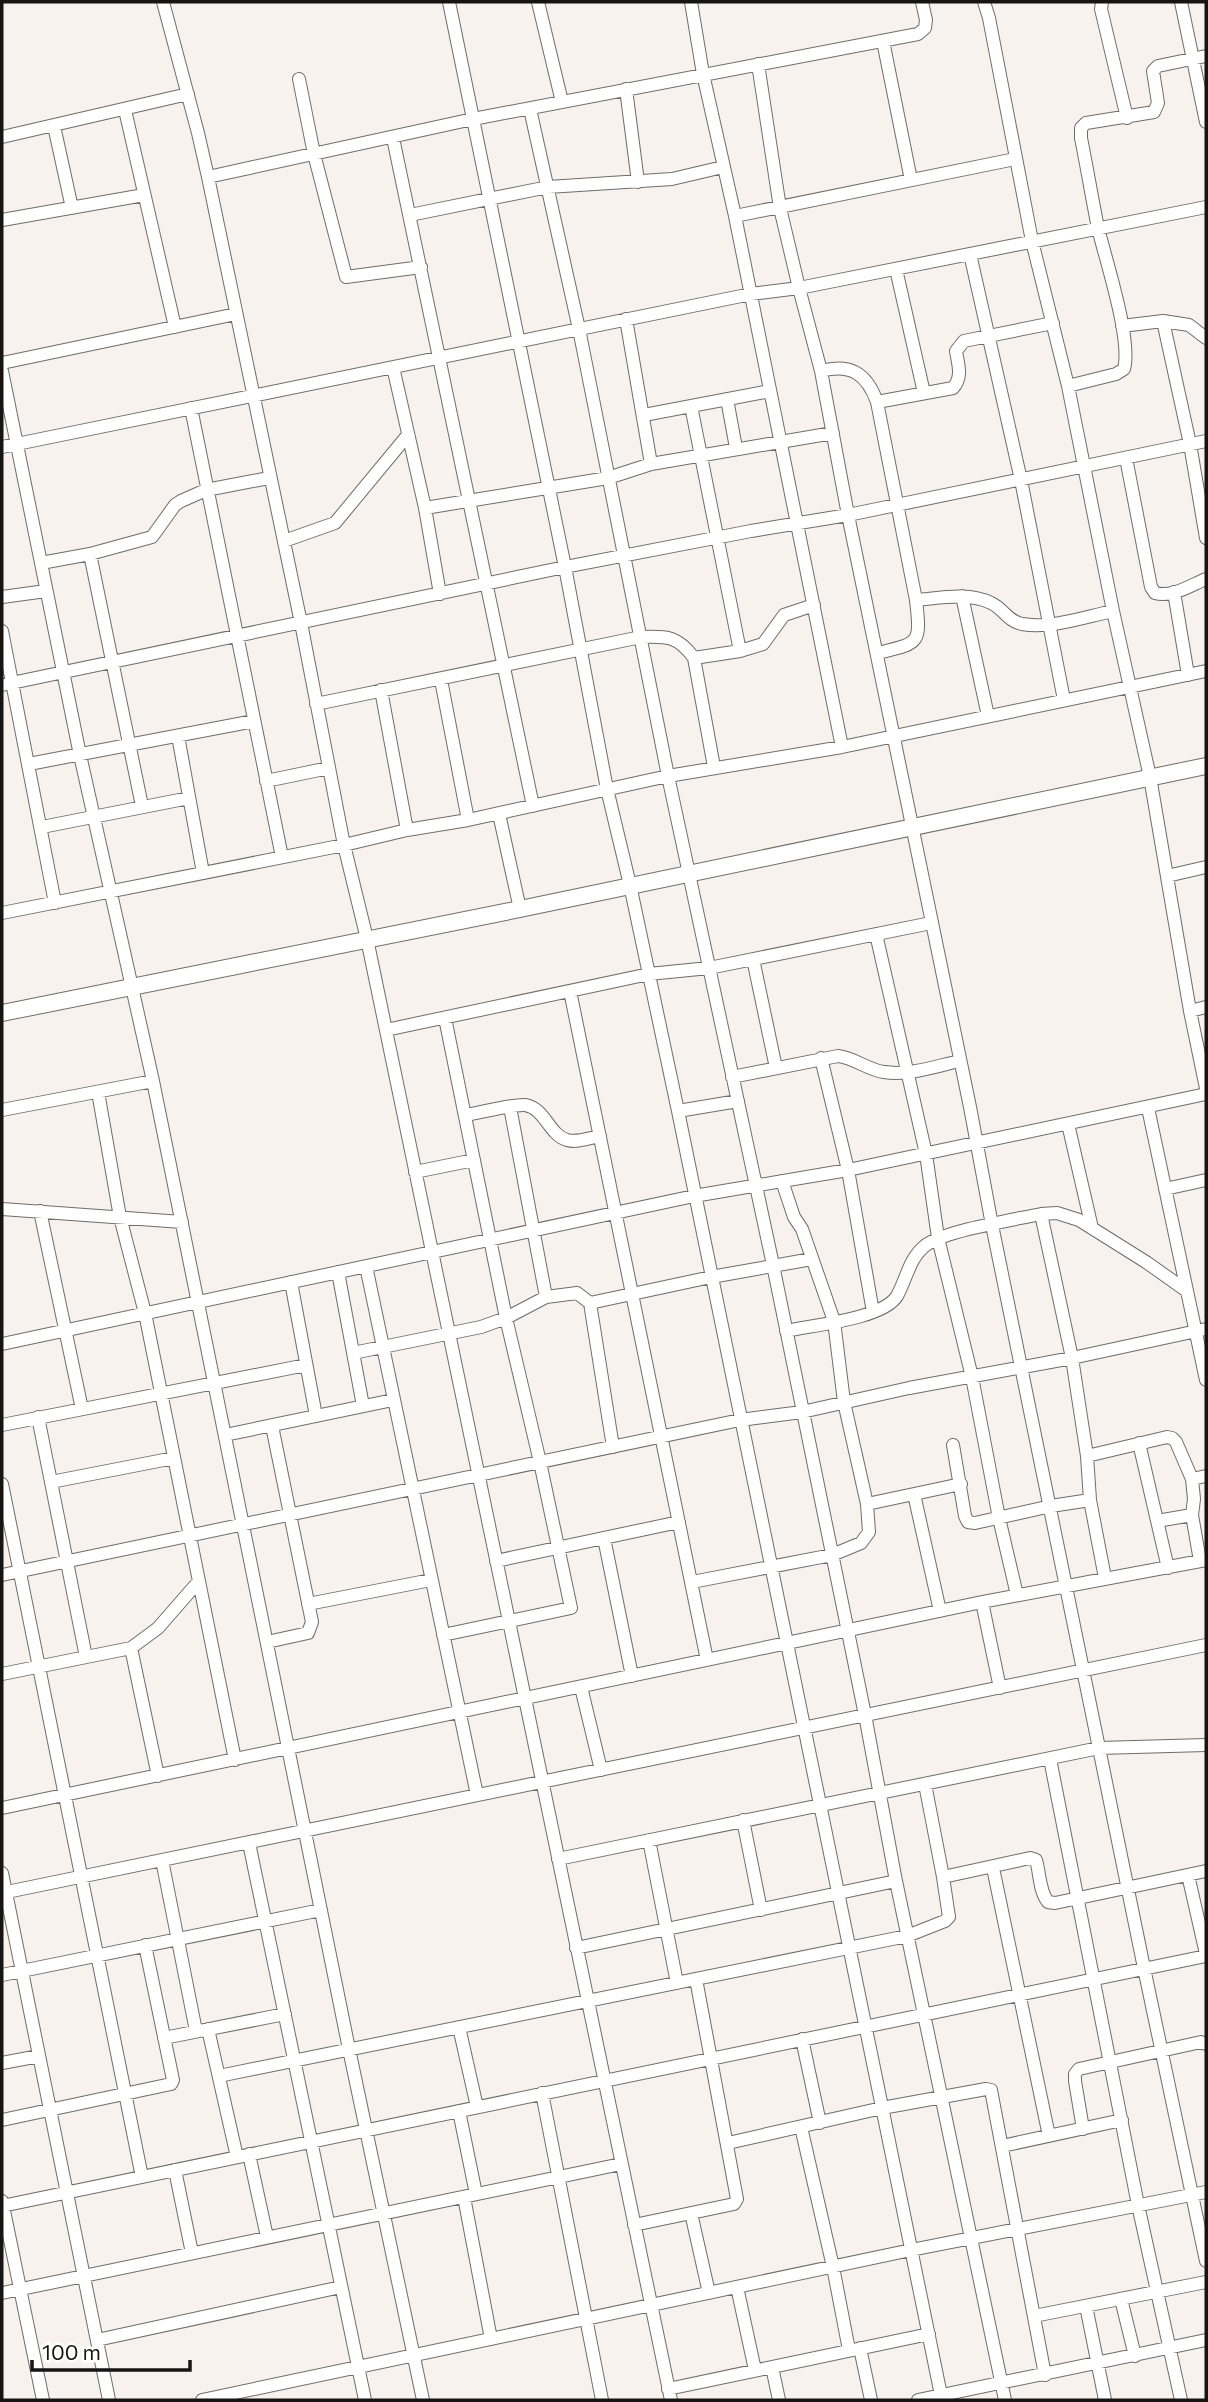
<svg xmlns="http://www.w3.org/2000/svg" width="1208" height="2402" font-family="Commissioner,sans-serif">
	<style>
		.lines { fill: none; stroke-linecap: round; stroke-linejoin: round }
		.street-casing { stroke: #716c68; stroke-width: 14 }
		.secondary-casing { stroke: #716c68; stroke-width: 18 }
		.street { stroke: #fff; stroke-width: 12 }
		.secondary { stroke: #fff; stroke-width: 16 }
	</style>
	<rect width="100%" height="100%" fill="#f7f2ed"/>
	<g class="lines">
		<defs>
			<path id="street" d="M163 2 198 133 208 177 301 623 344 845 367 939 671 2400
				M449 2 565 567 607 789 630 885 678 1111 942 2400
				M538 2 562 102
				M691 2 703 74 735 216 842 747
				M984 2 989 18 1032 241 1068 386 1113 611 1150 777 1190 1011 1206 1088
				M1102 2 1101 9 1127 118
				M1181 2 1206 122
				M883 41 911 180
				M758 64 780 208 799 288 821 371 848 515 970 1107 992 1225 1144 1968 1206 2261
				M299 79 314 154 346 277 421 267
				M626 89 638 182
				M530 109 579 329 668 776 773 1265 865 1715 896 1881 1005 2400
				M125 110 175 327
				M54 126 72 208
				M2 137 188 94
				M393 138 533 806
				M208 177 473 119 918 34 925 28 926 20 922 2
				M410 215 548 187 672 179 723 167
				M735 216 1015 159
				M2 220 144 195
				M970 254 1021 480 1064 700
				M896 269 924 393
				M626 319 651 464
				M1163 321 1190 444 1206 538
				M1122 326 1163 321 1189 325 1206 338
				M2 363 236 314
				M393 367 425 508 440 594
				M2 371 80 755 153 1081 349 2049 423 2400
				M821 371C851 363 867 374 877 402L916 600C921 644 920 643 878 653
				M1068 386 1116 374 1124 369C1132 340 1106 261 1098 228 1092 198 1087 168 1081 138V128L1086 123 1154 112 1158 103 1153 71 1158 66 1206 56
				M727 399 736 448
				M877 402 953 388C963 377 958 364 956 351L964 341 1053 323
				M691 406 740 651
				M191 408 282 857
				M644 415 770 391
				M2 447 751 294 799 288 1206 207
				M1126 458 1151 587 1155 593C1172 598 1191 585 1206 579
				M425 508 608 478 651 464 833 433
				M284 541 335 523 407 436
				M90 554 142 806
				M41 563 90 554 152 537 175 505 181 501 206 490 269 478
				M1174 592 1188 675
				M962 596 988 716
				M2 597 46 591
				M916 600C941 598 968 592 991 603 1003 608 1007 621 1022 624 1051 629 1084 617 1113 611
				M2 631 55 903
				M694 658 740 651 763 644 784 615 814 605
				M441 680 468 820
				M2 685 565 567 751 531 848 515 1206 441
				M381 690 407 830
				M316 704 641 637C667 636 678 636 694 658L714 767
				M178 736 203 873
				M29 764 254 721
				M266 781 329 768
				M499 814 520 909
				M42 827 189 798
				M1167 876 1206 867
				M2 913 344 845 407 830 468 820 668 776 842 747 1206 671
				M876 934 926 1154 938 1238 972 1377 999 1518 1017 1595
				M753 959 776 1068
				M570 991 707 1660
				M1190 1011 1206 1007
				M386 1030 649 974 709 968 931 923
				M821 1058 848 1170 873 1312
				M732 1077 838 1056C855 1058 868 1070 884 1072 909 1076 936 1066 960 1061
				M98 1092 120 1217 145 1313 235 1760
				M510 1107 546 1297
				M1148 1108 1206 1380
				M2 1110 153 1081
				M678 1111 738 1101
				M465 1115C480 1113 512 1104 525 1105 545 1108 549 1135 567 1140 577 1143 589 1138 600 1136
				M1068 1124 1092 1228
				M415 1172 474 1160
				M1165 1189 1206 1180
				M2 1209 182 1222
				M40 1211 82 1409
				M1041 1214 1072 1358 1087 1456 1090 1500 1105 1578
				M366 1266 477 1795
				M338 1272 363 1406
				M291 1282 316 1416
				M590 1303 711 1277 812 1259
				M786 1331C812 1325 883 1319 897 1296 907 1278 909 1258 926 1245 947 1230 1013 1220 1041 1214L1057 1213 1079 1220 1146 1262 1187 1291
				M2 1344 694 1196 848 1170 1206 1094
				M353 1353 481 1327 506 1318 546 1297 577 1293 590 1303 613 1447
				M38 1417 86 1657
				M2 1425 306 1365
				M225 1435 393 1400
				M1139 1443 1168 1568
				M953 1445 965 1516 968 1522 975 1523 1051 1506 1090 1500
				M1087 1456 1167 1437 1172 1438 1176 1442 1192 1479 1206 1476
				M1192 1479 1194 1499 1192 1515 1200 1561
				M51 1482 174 1458
				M2 1484 142 2177
				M914 1494 940 1611
				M867 1504 961 1484
				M1157 1521 1192 1515
				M604 1538 632 1676
				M496 1561 679 1522
				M2 1575 740 1420 802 1412 909 1388 1072 1358 1206 1329
				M692 1582 832 1555 861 1543 869 1532 867 1504 844 1402 834 1321 802 1229 794 1217 782 1181
				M982 1602 1000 1688
				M308 1604 431 1580
				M443 1635 571 1608 540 1462 506 1318 445 1018
				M267 1642 308 1633 312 1622 272 1426
				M131 1648 158 1776
				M2 1674 131 1648 158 1628 199 1581
				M581 1687 601 1770
				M1050 1759 1138 2205 1181 2400
				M925 1784 943 1877
				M2 1808 982 1602 1206 1560
				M743 1820 761 1910
				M649 1840 677 1983
				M249 1843 365 2400
				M558 1859 1099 1748 1206 1745
				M162 1860 196 2031
				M993 1868 1049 2136
				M2 1873 109 2400
				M1188 1875 1206 1954
				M2 1893 1206 1645
				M576 1948 896 1881
				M2 1975 321 1910
				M459 2027 477 2107
				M208 2029 237 2157
				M164 2038 285 2014
				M802 2039 820 2123
				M2 2063 39 2056
				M219 2076 907 1936 945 1921 949 1917 943 1877 1030 1858 1036 1860C1040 1873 1039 1891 1048 1902L1055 1903 1206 1871
				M542 2093 602 2400
				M459 2111 476 2194
				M2 2120 171 2084 173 2080 145 1945
				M801 2127 833 2267 849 2350
				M1083 2129 1075 2081V2074L1079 2069 1201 2042 1206 2044
				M728 2143 882 2108 986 2089 991 2090 1045 2375
				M1002 2146 1122 2120
				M249 2154 267 2237
				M175 2170 192 2253
				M464 2197 491 2339
				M2 2201 43 2400
				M2 2206 1206 1956
				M691 2213 709 2293
				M634 2225 734 2204 737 2199 696 1979
				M737 2287 755 2370
				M2 2293 621 2164
				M1121 2299 1135 2356
				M1086 2306 1105 2400
				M1034 2316 1206 2282
				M97 2340 341 2287
				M860 2348 871 2400
				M772 2367 779 2400
				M668 2389 929 2334
				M202 2400 911 2250 1206 2192
				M918 2400 1206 2340"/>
			<path id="secondary" d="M2 1013 520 909 1206 766"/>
		</defs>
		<use href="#street" class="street-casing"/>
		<use href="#secondary" class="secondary-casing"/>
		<use href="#street" class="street"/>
		<use href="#secondary" class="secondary"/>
	</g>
	<rect width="1208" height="2402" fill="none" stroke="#171514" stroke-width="7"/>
	<path d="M32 2360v10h158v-10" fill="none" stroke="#171514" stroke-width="3.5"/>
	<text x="42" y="2360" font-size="21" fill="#171514" stroke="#ffffff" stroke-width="5" paint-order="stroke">100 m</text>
</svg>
